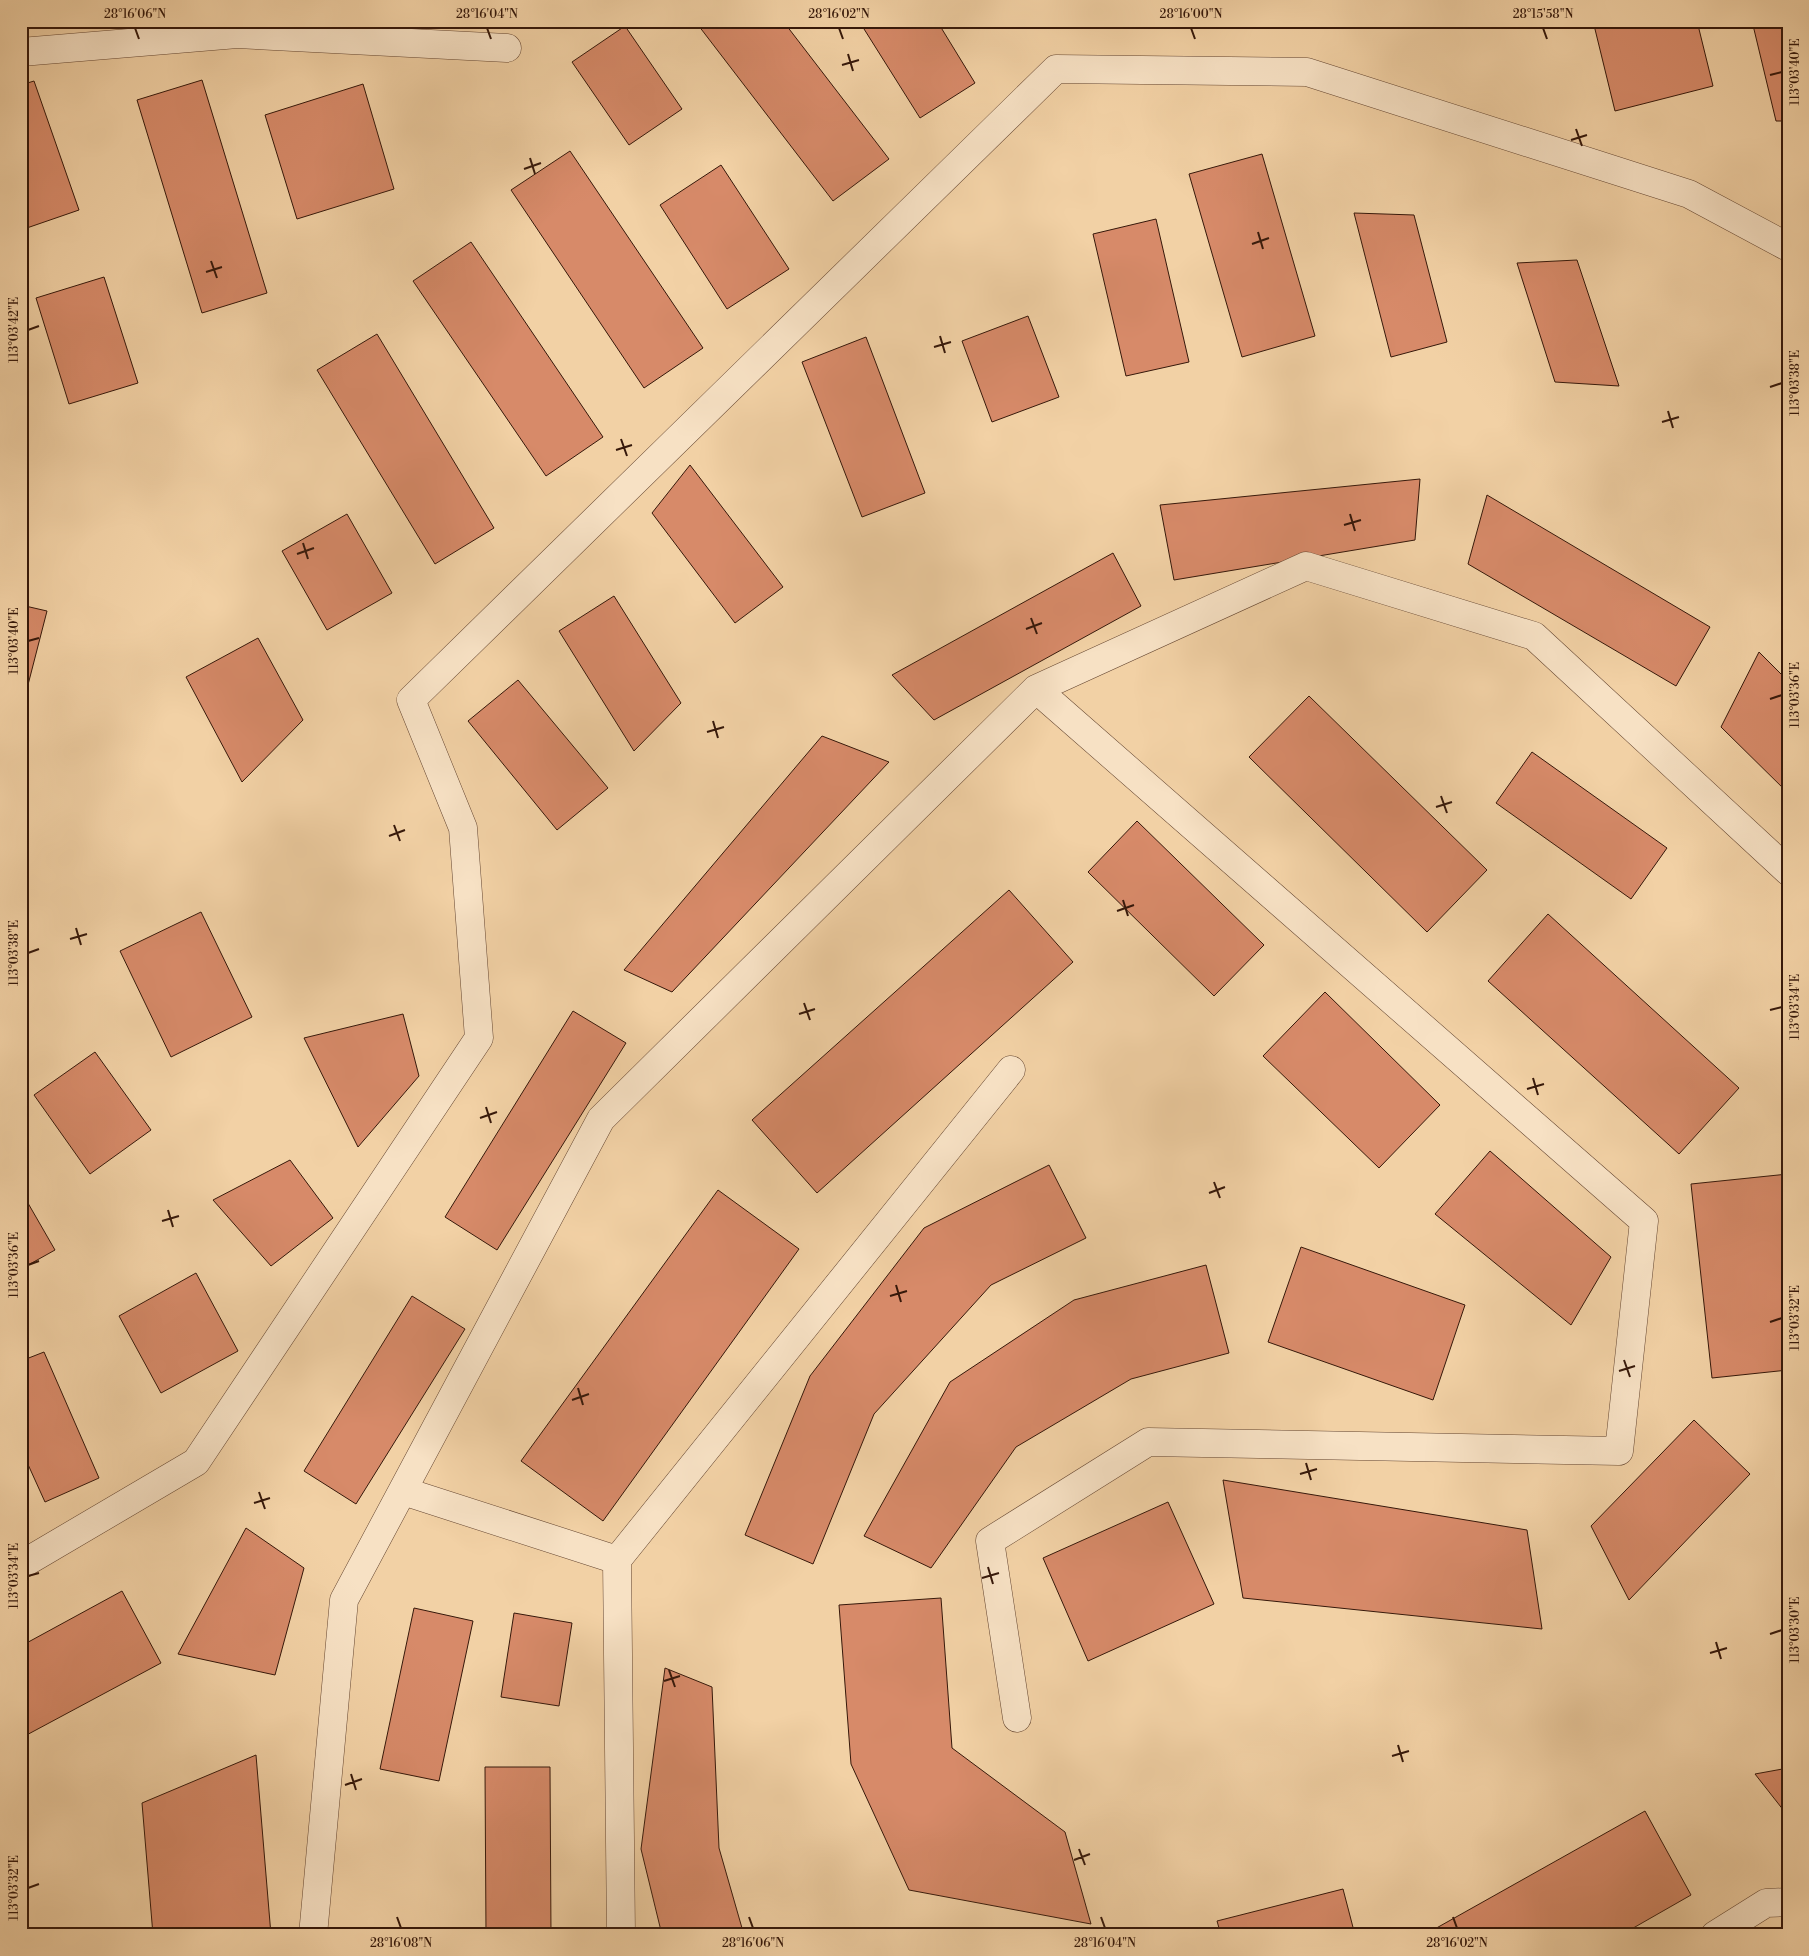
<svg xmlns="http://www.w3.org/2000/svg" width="1809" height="1956" font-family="'Libre Bodoni',serif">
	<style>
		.building { fill: #d78a69; stroke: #36180a }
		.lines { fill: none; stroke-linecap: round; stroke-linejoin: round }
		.minor-casing { stroke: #654631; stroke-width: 29 }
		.minor { stroke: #f7e1c4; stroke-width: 28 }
		.ticks { fill: none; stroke: #36180a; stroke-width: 2 }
		.neatline { fill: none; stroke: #36180a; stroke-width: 2 }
		.ticks-label { font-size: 12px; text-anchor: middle; fill: #36180a }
	</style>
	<rect width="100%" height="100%" fill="#f2d1a5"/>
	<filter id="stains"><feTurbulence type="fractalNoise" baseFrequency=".004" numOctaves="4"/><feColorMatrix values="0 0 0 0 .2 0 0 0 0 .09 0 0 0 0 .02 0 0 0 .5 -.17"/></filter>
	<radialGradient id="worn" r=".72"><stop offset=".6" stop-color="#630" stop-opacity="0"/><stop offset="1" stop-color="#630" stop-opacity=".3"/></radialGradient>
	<path class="building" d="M695 21H783L889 159 833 201Z
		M859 21H937L975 83 920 118Z
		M1465 21H1492L1467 26Z
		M1593 21H1697L1713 86 1615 111Z
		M1752 21H1788V121H1776Z
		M625 26 682 109 629 145 572 62Z
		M202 80 267 293 202 313 137 100Z
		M34 81 79 210 21 230V85Z
		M363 84 394 189 297 219 265 115Z
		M570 151 703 348 644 388 511 190Z
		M1262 154 1315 336 1242 357 1189 174Z
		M721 165 789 269 727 309 660 205Z
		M1354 213 1414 215 1447 342 1391 357Z
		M1156 219 1189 362 1126 376 1093 234Z
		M471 242 603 437 546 476 413 281Z
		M1577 260 1619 386 1555 382 1517 263Z
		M104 277 138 383 69 404 36 298Z
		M1028 316 1059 397 992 422 962 341Z
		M377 334 494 528 435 564 317 370Z
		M866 337 925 493 862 517 802 362Z
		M690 465 783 587 735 623 652 513Z
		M1420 479 1415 540 1174 580 1160 505Z
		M1487 495 1710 627 1676 686 1468 564Z
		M347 514 392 593 327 630 282 551Z
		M1113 553 1141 606 934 720 892 675Z
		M614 596 681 703 634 751 559 631Z
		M21 605 47 611 21 712Z
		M258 638 303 720 242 782 186 677Z
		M1759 652 1788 681V793L1721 727Z
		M518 680 608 788 557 830 468 721Z
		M1309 696 1487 870 1427 932 1249 757Z
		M822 736 889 762 672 992 624 970Z
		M1532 752 1667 848 1631 899 1496 803Z
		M1137 821 1264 945 1214 996 1088 872Z
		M1009 890 1073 962 817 1193 752 1120Z
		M201 912 252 1017 171 1057 120 951Z
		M1548 914 1739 1088 1679 1154 1488 981Z
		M1325 992 1440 1105 1379 1168 1263 1056Z
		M573 1011 626 1043 497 1250 445 1217Z
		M403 1014 419 1076 358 1147 304 1038Z
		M95 1052 151 1130 90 1174 34 1095Z
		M1490 1151 1611 1257 1571 1325 1435 1214Z
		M290 1160 333 1218 271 1266 213 1200Z
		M1049 1165 1086 1238 991 1285 874 1414 813 1564 745 1535 810 1376 924 1228Z
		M1788 1174V1370L1712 1378 1691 1184Z
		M718 1190 799 1249 603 1521 521 1461Z
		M21 1191 55 1250 21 1269Z
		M1301 1247 1465 1305 1433 1400 1268 1342Z
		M1206 1265 1229 1353 1131 1379 1016 1447 931 1568 864 1536 950 1382 1074 1300Z
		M196 1273 238 1351 161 1393 119 1316Z
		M412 1296 465 1329 356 1504 304 1471Z
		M44 1352 99 1478 45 1502 21 1449V1361Z
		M1694 1420 1750 1474 1629 1600 1591 1526Z
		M1223 1480 1527 1530 1542 1629 1243 1598Z
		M1168 1502 1214 1604 1088 1661 1043 1558Z
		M246 1528 304 1568 275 1675 178 1654Z
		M122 1591 161 1663 21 1738V1646Z
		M941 1598 952 1748 1065 1832 1091 1924 909 1890 851 1764 839 1605Z
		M414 1608 473 1621 439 1781 380 1769Z
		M514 1613 572 1623 559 1706 501 1697Z
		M665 1668 712 1687 719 1848 744 1935H662L641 1849Z
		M256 1755 271 1935H153L142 1803Z
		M485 1767H550L551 1935H486Z
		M1788 1768V1816L1755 1774Z
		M1645 1811 1691 1895 1621 1935H1424Z
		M1343 1889 1355 1935H1221L1217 1921Z"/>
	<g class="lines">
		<defs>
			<path id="minor" d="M21 52 237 34 507 48
				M403 1491 617 1560 1011 1070
				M617 1560 621 1935
				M21 1565 196 1462 479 1038 463 828 411 700 1056 69 1307 72 1689 194 1788 247
				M1017 1718 990 1541 1148 1442 1619 1451 1644 1221 1036 689
				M313 1935 344 1600 601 1119 1036 689 1306 566 1534 636 1788 871
				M1715 1935 1766 1903 1788 1902"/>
		</defs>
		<use href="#minor" class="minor-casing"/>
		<use href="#minor" class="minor"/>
	</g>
	<path class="ticks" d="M135 28 139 39M487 28 491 39M839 28 843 39M1191 28 1195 39M1543 28 1547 39M848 54 853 71M842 65 859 60M1770 75 1782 72M1576 129 1582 146M1571 140 1587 135M530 158 535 174M524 169 541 163M1258 232 1263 249M1252 244 1269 238M211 261 217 278M206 272 222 267M28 330 39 326M940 336 945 353M934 347 951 342M1770 387 1782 383M1668 411 1673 428M1662 422 1679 417M621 439 627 456M616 450 632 445M1350 514 1355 531M1344 525 1361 520M303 543 308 559M297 554 314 548M1031 618 1037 634M1026 629 1042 623M28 641 39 638M1770 699 1782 695M713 721 718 738M707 732 724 727M1441 796 1447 813M1436 807 1452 802M394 825 400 841M389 836 405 830M1123 900 1128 916M1117 911 1134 905M76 928 81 945M70 939 87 934M28 953 39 949M804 1003 810 1020M1770 1010 1782 1007M799 1014 815 1009M1533 1078 1538 1095M1527 1089 1544 1084M486 1107 491 1123M480 1118 497 1112M1214 1182 1220 1198M1209 1193 1225 1187M168 1210 173 1227M162 1221 179 1216M28 1265 39 1261M896 1285 901 1302M890 1296 907 1291M1770 1322 1782 1318M1624 1360 1630 1377M1619 1371 1635 1366M578 1388 583 1405M572 1400 589 1394M1306 1463 1311 1480M1300 1474 1317 1469M259 1492 265 1509M254 1503 270 1498M988 1567 993 1584M28 1576 39 1573M982 1578 999 1573M1770 1634 1782 1630M1716 1642 1721 1659M1710 1653 1727 1648M669 1670 675 1687M664 1681 680 1676M1398 1745 1403 1762M1392 1756 1409 1751M351 1774 356 1790M345 1785 362 1779M1079 1849 1085 1865M1074 1860 1090 1854M28 1888 39 1884M397 1917 401 1928M749 1917 753 1928M1101 1917 1105 1928M1453 1917 1457 1928"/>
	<rect width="1809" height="1956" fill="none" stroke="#f2d1a5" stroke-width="55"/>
	<rect x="28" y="28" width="1754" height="1900" class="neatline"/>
	<g class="ticks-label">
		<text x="135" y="18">28°16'06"N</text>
		<text x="487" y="18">28°16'04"N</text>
		<text x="839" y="18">28°16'02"N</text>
		<text x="1191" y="18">28°16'00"N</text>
		<text x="1543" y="18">28°15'58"N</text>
		<text transform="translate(1795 72) rotate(-90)" y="4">113°03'40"E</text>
		<text transform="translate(14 330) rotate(-90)" y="4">113°03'42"E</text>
		<text transform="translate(1795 383) rotate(-90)" y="4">113°03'38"E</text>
		<text transform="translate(14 641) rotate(-90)" y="4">113°03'40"E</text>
		<text transform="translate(1795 695) rotate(-90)" y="4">113°03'36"E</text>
		<text transform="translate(14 953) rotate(-90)" y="4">113°03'38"E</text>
		<text transform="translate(1795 1007) rotate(-90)" y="4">113°03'34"E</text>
		<text transform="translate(14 1265) rotate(-90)" y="4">113°03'36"E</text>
		<text transform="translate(1795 1318) rotate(-90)" y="4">113°03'32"E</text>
		<text transform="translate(14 1576) rotate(-90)" y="4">113°03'34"E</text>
		<text transform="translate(1795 1630) rotate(-90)" y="4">113°03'30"E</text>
		<text transform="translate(14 1888) rotate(-90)" y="4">113°03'32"E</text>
		<text x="401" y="1947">28°16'08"N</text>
		<text x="753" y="1947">28°16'06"N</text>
		<text x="1105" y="1947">28°16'04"N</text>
		<text x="1457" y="1947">28°16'02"N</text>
	</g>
	<rect width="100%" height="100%" filter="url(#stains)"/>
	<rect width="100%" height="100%" fill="url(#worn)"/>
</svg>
